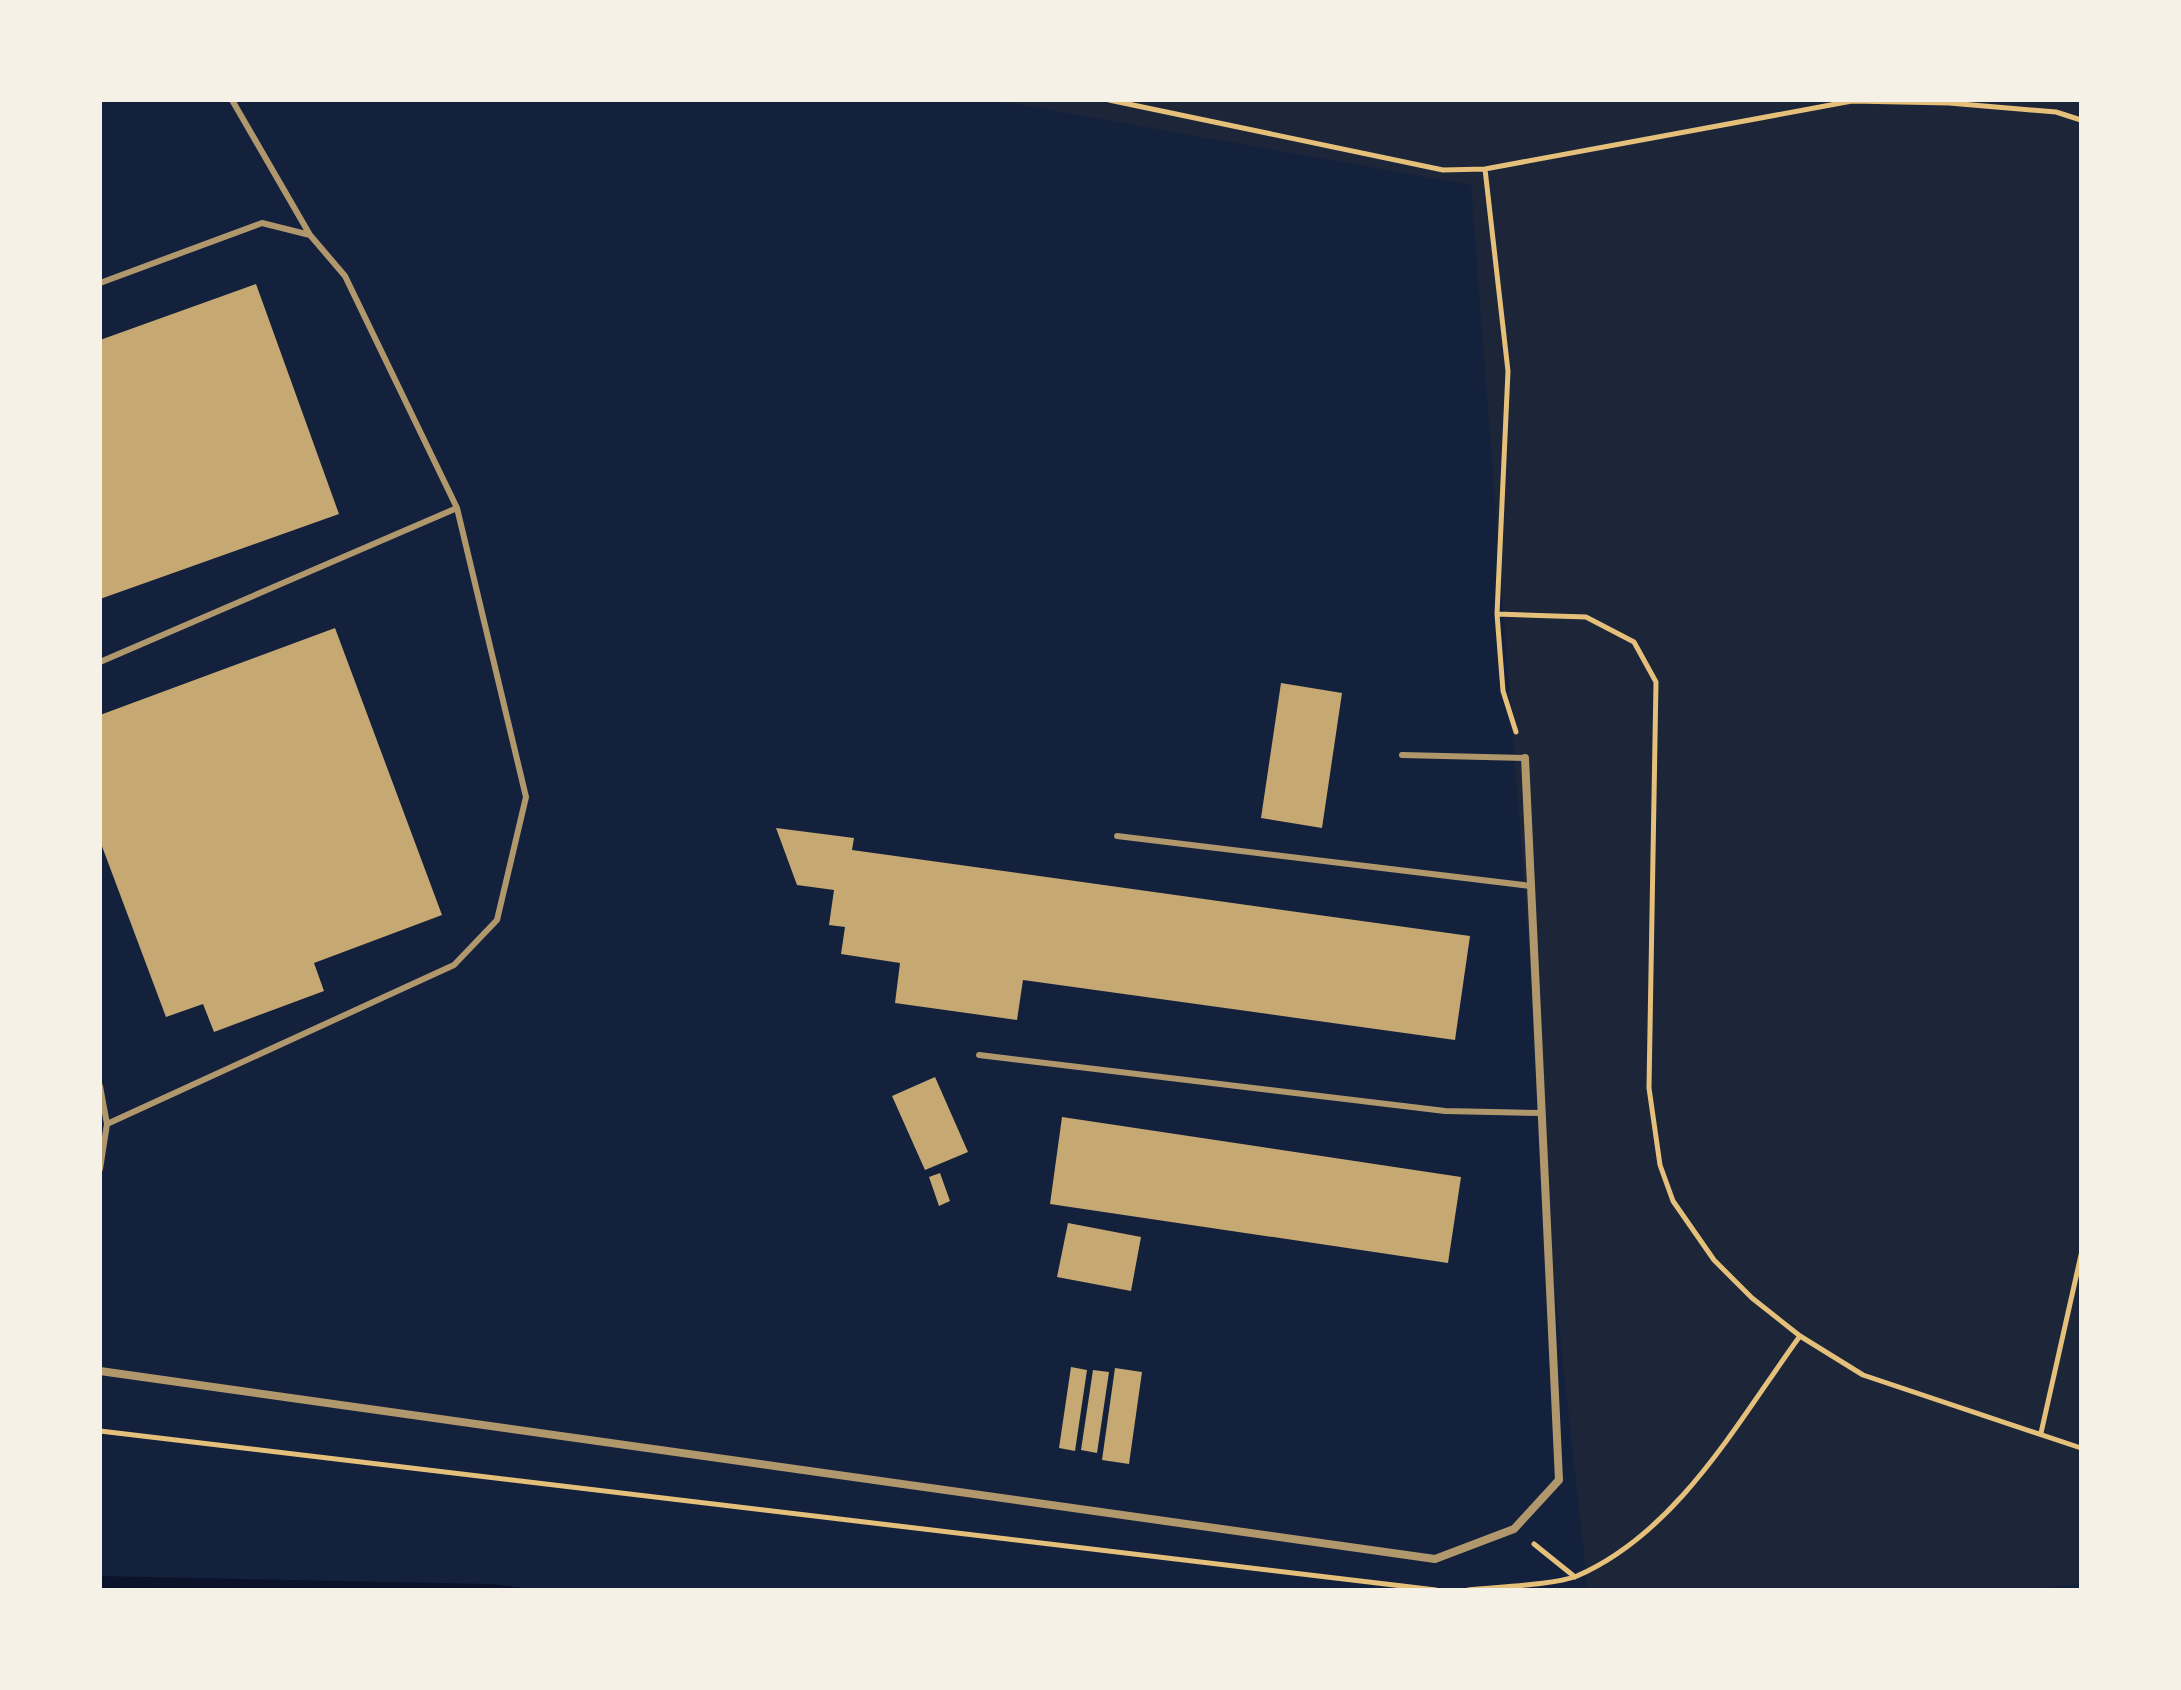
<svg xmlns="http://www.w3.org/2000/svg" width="2181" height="1690" font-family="'Noto Sans',sans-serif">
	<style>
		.green { fill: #1d2539 }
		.water { fill: #0b132b }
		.building { fill: #c6a872 }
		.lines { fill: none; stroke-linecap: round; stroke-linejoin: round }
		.path { stroke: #e5c07b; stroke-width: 5 }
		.service { stroke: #b1986c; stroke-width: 6 }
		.minor { stroke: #b1986c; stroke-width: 8 }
	</style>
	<rect width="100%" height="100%" fill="#14213d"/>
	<path class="green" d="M993 100H2081V1584L2016 1590H1588L1555 1290 1471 185Z"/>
	<path class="water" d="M100 1576 491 1584 540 1590H100Z"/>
	<path class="building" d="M256 284 339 514 100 599V340Z
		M335 628 442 915 314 963 324 991 214 1032 203 1004 166 1017 100 841V715Z
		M1281 683 1342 693 1322 828 1261 818Z
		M776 828 854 838 852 850 1470 936 1455 1040 1023 980 1017 1020 895 1003 900 963 841 954 845 927 829 925 834 890 797 885Z
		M935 1077 968 1152 925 1170 892 1096Z
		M1062 1117 1461 1177 1448 1263 1050 1204Z
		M940 1173 950 1201 939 1206 929 1177Z
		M1068 1223 1141 1237 1131 1291 1057 1277Z
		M1071 1367 1087 1370 1075 1451 1059 1448Z
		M1115 1368 1142 1372 1129 1464 1102 1460Z
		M1093 1370 1109 1372 1097 1453 1081 1450Z"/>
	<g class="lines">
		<path class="path" d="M1109 100 1443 170 1485 169 1852 101 1949 103 2056 112 2081 120
			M1485 169 1508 371 1497 614 1503 691 1516 732
			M1497 614 1586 617 1634 642 1656 682 1649 1088 1660 1165 1673 1201 1714 1260 1752 1298 1800 1336 1863 1375 2081 1448
			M100 1431 1436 1590
			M2041 1433 2081 1255
			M1534 1544 1575 1577
			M1468 1590C1495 1587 1554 1585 1577 1576 1678 1532 1738 1421 1800 1336"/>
		<path class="service" d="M232 100 310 235
			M100 283 262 223 310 235 345 276 457 508 526 797 497 920 454 965 107 1124
			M100 662 457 508
			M1402 755 1525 758
			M1117 836 1531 886
			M979 1055 1445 1111 1542 1113
			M100 1086 107 1124 100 1169"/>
		<path class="minor" d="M100 1371 1435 1559 1514 1529 1559 1480 1525 758"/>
	</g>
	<rect width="2181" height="1690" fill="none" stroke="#f6f1e7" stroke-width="204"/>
</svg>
